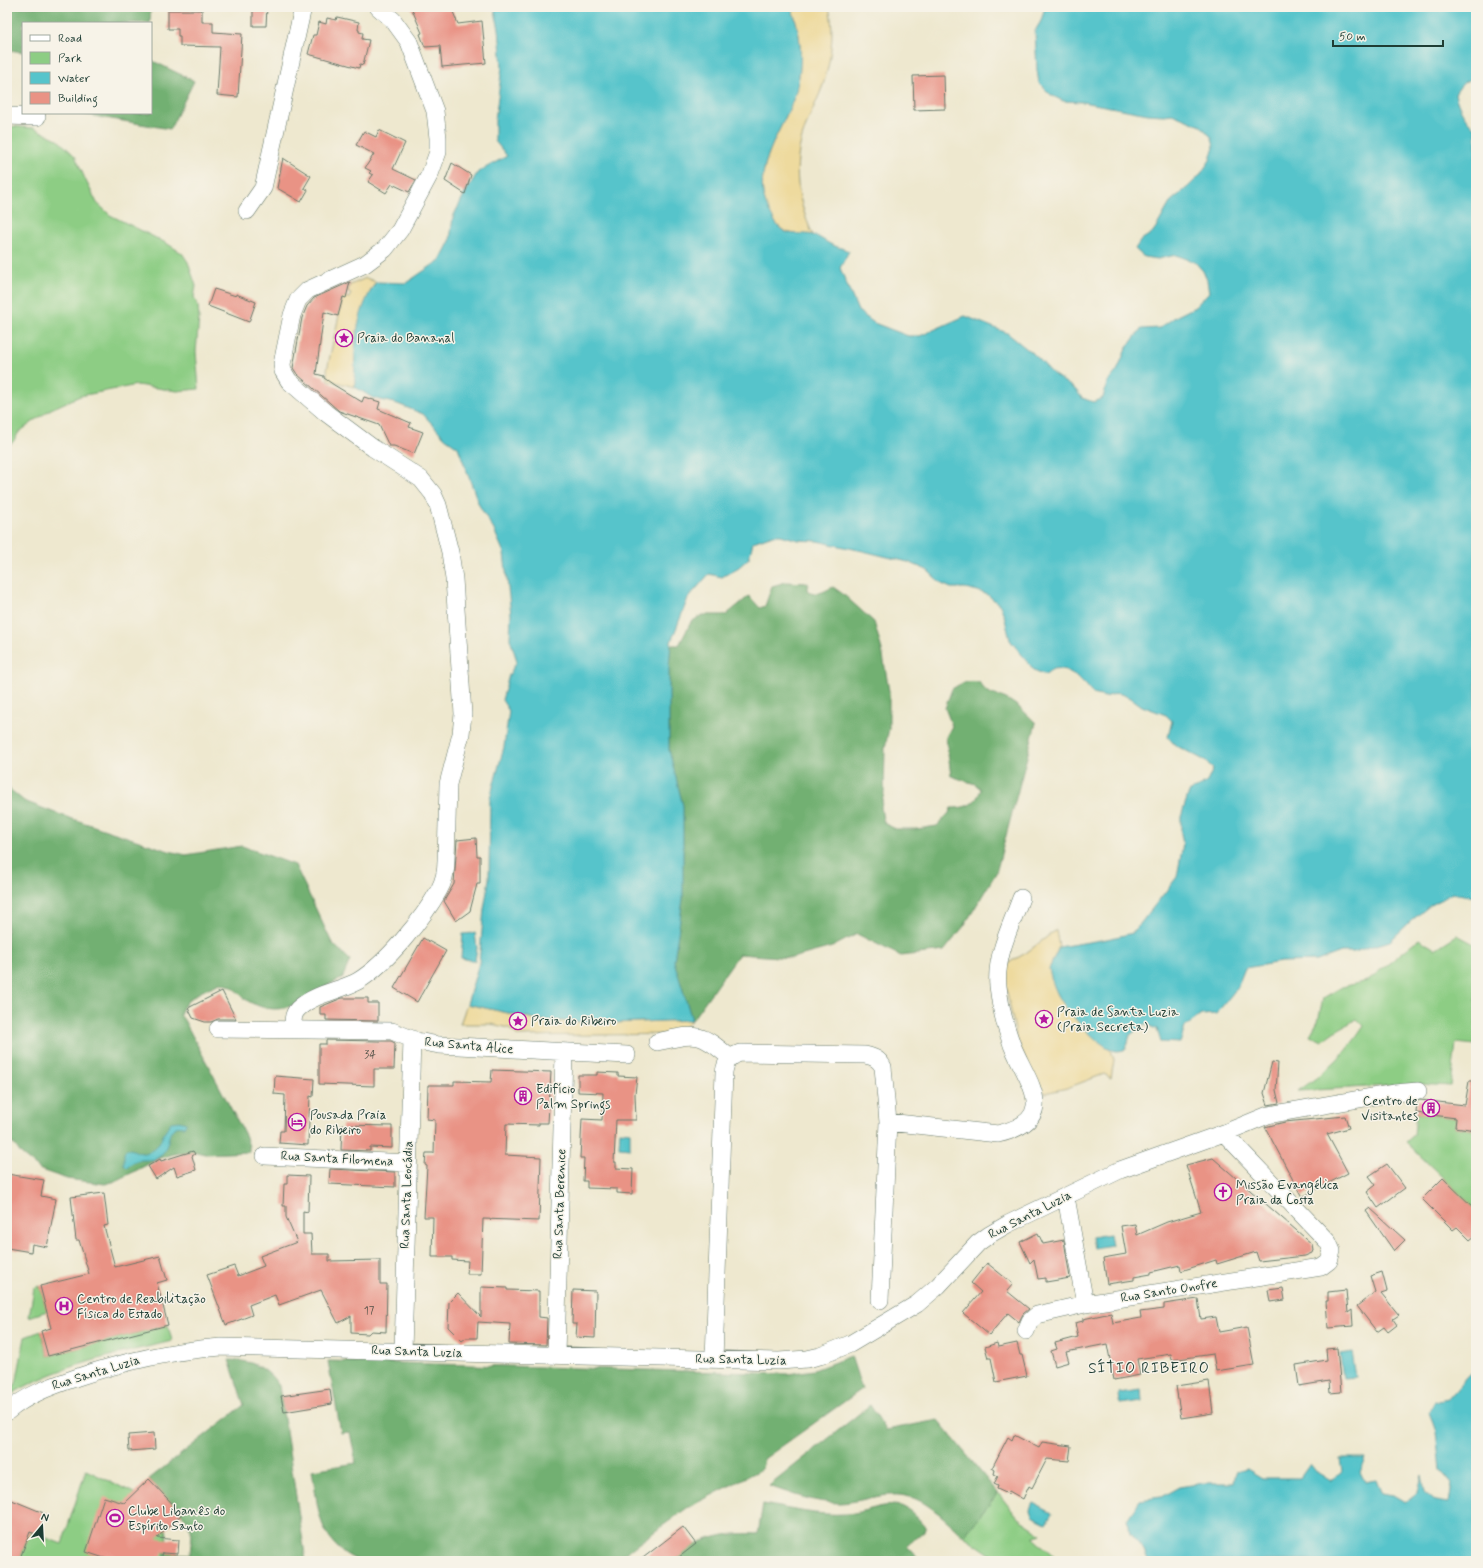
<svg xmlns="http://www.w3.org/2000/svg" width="1483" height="1568" font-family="Mynerve,sans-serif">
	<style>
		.green { fill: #8dcd84; stroke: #56855c }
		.forest { fill: #72b072; stroke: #487653 }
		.sand { fill: #eeda9e; stroke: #868c69 }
		.water { fill: #56c4cb; stroke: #3a8080 }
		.building { fill: #e99385 }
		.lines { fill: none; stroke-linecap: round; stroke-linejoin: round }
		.street-casing { stroke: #67796a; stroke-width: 18 }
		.street { stroke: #fff; stroke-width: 17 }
		.labels { text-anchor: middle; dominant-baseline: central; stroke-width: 3; stroke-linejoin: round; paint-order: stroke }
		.number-label { font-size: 11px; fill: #525248 }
		.poi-label { font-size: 13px; fill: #1f3d34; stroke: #f7f3e8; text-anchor: start }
		.street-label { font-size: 13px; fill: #1f3d34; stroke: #f7f3e8 }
		.quarter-label { font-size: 15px; letter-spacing: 1px; fill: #1f3d34; stroke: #f7f3e8 }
	</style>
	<rect width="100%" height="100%" fill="#f7f3e8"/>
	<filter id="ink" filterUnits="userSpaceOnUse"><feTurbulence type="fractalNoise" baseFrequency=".025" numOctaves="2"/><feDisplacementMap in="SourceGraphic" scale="8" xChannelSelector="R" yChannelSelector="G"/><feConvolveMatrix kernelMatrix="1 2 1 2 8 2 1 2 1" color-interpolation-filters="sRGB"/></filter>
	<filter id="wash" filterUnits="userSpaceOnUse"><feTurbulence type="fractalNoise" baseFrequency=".012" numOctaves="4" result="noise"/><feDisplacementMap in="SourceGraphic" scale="16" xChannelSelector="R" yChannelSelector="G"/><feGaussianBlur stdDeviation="0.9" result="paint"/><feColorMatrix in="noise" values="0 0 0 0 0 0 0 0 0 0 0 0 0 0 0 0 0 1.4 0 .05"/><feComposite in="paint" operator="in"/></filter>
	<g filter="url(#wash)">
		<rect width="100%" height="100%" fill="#eee8cf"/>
		<path class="green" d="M7 126 34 128 57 139 75 156 86 181 97 203 110 215 166 243 182 253 188 262 196 286 194 297 198 306 199 318 196 352 199 389 177 391 137 385 80 396 51 409 19 432 13 442 7 446Z
			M1457 935 1476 945V1045L1456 1043 1451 1086 1419 1084 1298 1091C1326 1072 1346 1054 1364 1026L1357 1019 1339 1029 1322 1041 1310 1035 1318 1021 1323 998 1342 987 1367 981 1419 939 1435 949Z
			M1416 1113 1456 1118 1455 1127 1475 1130 1476 1128V1210L1406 1142 1414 1135Z
			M40 1286 47 1311 29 1317 34 1288Z
			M168 1325 172 1341C115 1355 57 1365 7 1397V1390L16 1384 25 1337 41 1331 48 1356Z
			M86 1470 134 1493 166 1527 167 1535 164 1561H19L30 1532 62 1544Z
			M998 1493 1018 1518 1042 1534 1033 1537 1059 1561H1000L964 1536Z"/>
		<path class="forest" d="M12 7H151L150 23H23V52L9 50Z
			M151 60 194 81 170 129 82 114 151 113Z
			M786 582 808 583V590C817 597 824 591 833 587L843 594 874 622 882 650 889 691V728L885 748 884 793 881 807 883 820 885 824 896 829H917L937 826 949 813 951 808C966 808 976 805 981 789L975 784 951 776 946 737 952 726 945 708 952 689C961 683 967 680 979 682 988 697 996 693 1010 701 1020 707 1028 715 1036 723L996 873 964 926 944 951 901 956 857 934 832 947 792 958 739 954 692 1020 674 961 683 899V806L669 750V667L671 645H679L691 622 702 615H726L749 596 760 608 765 606 772 586Z
			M7 787 24 801 58 814 169 851 186 855 242 846 295 865 332 943 350 960 342 979C309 990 292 1021 254 1004 245 1001 239 992 232 987 228 985 224 984 220 983 205 990 184 997 180 1015L184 1020 244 1133 249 1146V1152L205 1154 192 1151 174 1154 160 1158 116 1181 105 1184 67 1179 41 1170 21 1154 15 1145 7 1141Z
			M851 1356 862 1389 764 1459 762 1469 687 1508 627 1552 609 1561H359C317 1543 319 1510 312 1470L356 1463 350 1432 341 1433 328 1361 788 1374 814 1370Z
			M229 1360C251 1360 267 1367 279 1386L306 1561H164L165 1553 190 1554 192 1534 187 1520 149 1479 244 1405Z
			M870 1405 886 1430 938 1420 998 1493 964 1536C949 1523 929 1502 910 1497 885 1490 864 1502 840 1503 815 1503 792 1494 769 1486Z
			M763 1504C791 1509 818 1516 846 1514 864 1513 884 1502 901 1506 912 1510 919 1520 927 1528L907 1546 921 1561H674C681 1555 688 1548 696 1544 715 1534 737 1533 758 1534Z"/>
		<path class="sand" d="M791 7H829C835 33 831 60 823 85 814 110 800 132 798 158 795 185 802 211 813 235 788 233 782 236 769 212 747 170 785 129 796 91 803 64 802 33 791 7Z
			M366 278 376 282C357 311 354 352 355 387L328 380 327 370 343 297 349 298 351 293 348 292 350 285Z
			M1056 930 1059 947 1049 969 1083 1027 1111 1050 1114 1060 1111 1078 1104 1074 1067 1088 1045 1093 1025 1059 1016 1036 1003 972 1010 962 1026 953Z
			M467 1004 540 1020 610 1023 692 1020 677 1034 518 1036 509 1028 491 1024H460Z"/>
		<path class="water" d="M494 7H791C802 33 803 64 796 91 785 129 747 170 769 211 772 217 776 225 781 229 791 237 802 232 813 235 820 237 826 242 832 245 838 247 844 249 849 251L840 268 858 311 874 323 895 331 908 336H920L965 316 1007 333 1037 357 1053 374 1076 390 1082 398 1093 402 1103 398 1107 383 1117 371 1126 349 1141 329 1160 328 1175 317 1195 307 1209 292 1207 280 1203 271 1195 262 1176 255 1158 259 1144 257 1135 249 1141 240 1152 233 1157 226 1171 201 1188 187 1200 175 1210 160 1214 147 1212 138 1201 126 1172 114 1164 115 1148 114 1083 102 1063 101 1051 95 1039 83 1037 70 1035 31 1041 21 1045 7H1476V78C1465 79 1461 85 1455 94 1458 107 1465 120 1476 129V897L1452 893 1428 907 1411 921 1390 941 1353 952H1341L1317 961 1281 962 1245 968 1237 988 1216 1014 1201 1015 1185 1027 1180 1043 1161 1042 1157 1029 1144 1024 1130 1035 1126 1049C1121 1051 1115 1052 1111 1049 1094 1042 1064 1009 1057 993 1053 985 1051 977 1049 969L1059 947 1107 939 1133 933 1177 877 1183 844 1181 833V817L1189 792 1207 782 1213 769 1206 761 1175 745 1168 737 1172 721 1166 715 1142 706 1131 698 1118 693 1105 697 1093 694C1085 681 1060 658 1046 674H1043L1034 670 1010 640 1004 615 1000 605 988 595 978 591 965 588H951L942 584 927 570 908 562 863 551 817 541 798 540 781 535H773L753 542 749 558 739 567 722 577 709 574 688 598 671 642 669 667V750L683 806V899L674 961 692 1020 610 1023 540 1020 467 1004 479 963 484 909 489 879 490 798 504 747 509 711 502 700 509 675 517 661 510 639 511 614 504 553 494 530 479 505 458 447 445 438 423 414 398 404 373 398 355 387C354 349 354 315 376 282L406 283 440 260 450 241 453 217 465 193 478 172 507 156 495 141V120L502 67 499 29Z
			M475 933 477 948 475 961 461 958 463 934Z
			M179 1121 186 1123V1125L184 1127C165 1123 172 1145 161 1155 151 1166 139 1153 127 1168L124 1165V1153L126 1149C133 1148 138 1154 145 1153 161 1150 162 1132 171 1122Z
			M620 1131 630 1132V1148L619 1147Z
			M1110 1234 1112 1245 1094 1248 1092 1237Z
			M1352 1352 1356 1377 1343 1378 1340 1354Z
			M1476 1369V1561H1148L1144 1550 1130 1534 1128 1518 1140 1500 1161 1497 1179 1487 1204 1483H1234L1236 1472 1247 1469 1262 1478H1300L1310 1464 1318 1474 1330 1481 1342 1471 1340 1458H1366L1360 1472 1365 1482 1376 1480 1381 1493 1393 1495 1405 1502 1418 1492 1422 1475 1425 1492 1436 1501 1449 1503 1452 1484 1440 1470 1436 1432 1429 1412 1435 1401 1449 1398 1468 1376Z
			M1141 1390 1142 1401 1120 1404 1119 1393Z
			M1033 1503 1052 1513 1046 1523 1032 1516 1030 1510Z"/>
		<g id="blocks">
			<path class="building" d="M253 7H267L266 26H253Z
				M411 7H451L458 24 482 21 486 63 442 67 440 46 425 47 420 34 422 33Z
				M168 10H202V22H213V32L242 34 238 97 217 95 220 47 180 46V36H178V29H168Z
				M337 17 359 22 358 30H359V32L363 33 362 39 369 40 363 65 360 64 359 68 308 54 313 35H316L319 22 326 24 327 18 336 20Z
				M944 75 945 109 914 110 913 76Z
				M379 130 405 143 393 169 416 180 409 192 392 184 386 193 368 182 373 175 369 173 371 171 365 168 374 154 356 145 364 131 376 137Z
				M283 158 311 176 304 188 308 190 301 202 277 188Z
				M452 163 471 175 465 194 445 181Z
				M350 282 346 298 343 297 338 316 324 312 316 374 324 376V378L334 385 362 402 364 397 380 402 378 409 411 423 409 427 423 432 414 454 394 446H389L379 425 339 411 297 374 293 368 302 318 307 306 314 298Z
				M214 289 236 296V294L256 302 249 322 208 306Z
				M476 838 477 856H480V884H477L470 911 456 921 444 901 454 884 457 840Z
				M423 938 446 951 417 1002 394 988Z
				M222 991 236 1019H218L211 1022H205L193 1018 188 1008Z
				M342 998H368V1003H378V1021L326 1020V1015H320V1007Z
				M326 1040 378 1041H391L395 1043 394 1069H374V1086L319 1084V1044H326Z
				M1272 1062 1278 1063 1276 1090 1279 1103 1268 1105 1264 1093Z
				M492 1070 551 1072 548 1123H539V1125L506 1124 505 1155 541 1157 539 1221 483 1219 481 1274H467L468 1261 452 1260V1257H432L433 1217H424L427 1166 425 1165 426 1153H434L435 1120 427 1119 428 1085H454V1081L491 1082Z
				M597 1072 618 1073V1076L637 1077 635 1094 636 1120H616L614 1162H616V1168L633 1169 632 1194 617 1193V1189L587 1188V1181H583L584 1158H580L582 1119 602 1120 603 1093 578 1092V1075H597Z
				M275 1076 314 1079 313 1097 310 1096 308 1145 279 1143 280 1131H284L285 1095 274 1094Z
				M1469 1081H1476V1130L1455 1127 1456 1118 1416 1113 1417 1101 1420 1100 1465 1105Z
				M1345 1116 1349 1128 1327 1134 1348 1173 1302 1197 1265 1127 1285 1122Z
				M342 1125 392 1126V1148L370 1147V1151L341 1150Z
				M193 1151 195 1154 192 1156 196 1170 177 1176 174 1167 156 1179 148 1166 160 1159 161 1161Z
				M1213 1158 1312 1244 1313 1250 1312 1253 1305 1256 1259 1261 1256 1252 1217 1264 1216 1260 1181 1271 1180 1265 1151 1272V1274L1134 1277V1280L1107 1284 1103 1258 1126 1254 1121 1226 1135 1224 1137 1235 1167 1222 1201 1212 1186 1165Z
				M1387 1164 1405 1188 1378 1208 1367 1192 1376 1185 1369 1176Z
				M330 1169 395 1172V1187L329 1184Z
				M7 1174 44 1180 41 1196 56 1199 47 1247 32 1244 31 1252 7 1248Z
				M287 1175 309 1176 308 1212 303 1211V1234H311L312 1254H329V1261L380 1260V1284H387L386 1332 371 1331 368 1334 351 1333V1316L338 1323 321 1290 279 1305 275 1295 249 1305 252 1315 226 1325 207 1275 234 1266 238 1276 264 1266 260 1256 297 1242 286 1217V1206H283L284 1184H287Z
				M1443 1178 1476 1210V1235L1470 1240 1457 1227 1453 1230 1422 1199Z
				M104 1193 108 1225 104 1226 115 1267 160 1256 167 1280 157 1283 168 1325 48 1356 41 1331 51 1328 40 1286 89 1274 79 1240H76L71 1197Z
				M1370 1208 1405 1240 1394 1251 1366 1211Z
				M1038 1233 1043 1244 1064 1240 1070 1278 1046 1282V1278L1038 1279 1034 1259 1030 1263 1020 1242Z
				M987 1263 1013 1284 1007 1291 1029 1309 1023 1314 1019 1322 1008 1313 989 1335 963 1313 981 1292 971 1283Z
				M1382 1272 1387 1291 1381 1293 1399 1315 1393 1319 1397 1325 1388 1332 1384 1327 1377 1332 1357 1306 1375 1292 1370 1276Z
				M481 1287 507 1288V1290L539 1291V1317L547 1318 546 1345 509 1344 510 1324 478 1322 477 1338H466L462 1341 448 1327 449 1302 458 1293 481 1317Z
				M1283 1288 1285 1300 1270 1302 1268 1290Z
				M573 1290 596 1291 595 1338 576 1337 577 1324H572Z
				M1346 1290 1348 1313 1352 1310 1353 1326 1328 1328 1326 1301H1328V1292Z
				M1198 1299 1201 1319 1216 1317 1219 1332 1247 1327 1254 1365 1216 1371 1213 1354 1172 1360 1171 1354 1137 1359 1140 1375 1114 1380 1107 1344 1066 1352 1069 1362 1055 1366 1051 1351 1057 1349 1055 1343 1078 1337 1075 1323 1083 1321V1319L1111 1313 1113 1323 1141 1318 1140 1312 1164 1309V1304Z
				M997 1343 998 1347 1017 1343 1020 1355H1022L1027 1376 996 1382 991 1358H988L985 1347Z
				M1337 1348 1341 1392 1330 1393 1329 1381 1299 1386 1296 1365 1327 1360 1326 1349Z
				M1209 1381 1213 1413 1181 1418 1176 1386Z
				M330 1389 332 1404 284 1412 281 1396Z
				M154 1433 155 1449 129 1451 128 1435Z
				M1014 1435 1039 1448 1042 1442 1071 1446 1069 1461 1047 1459 1032 1488 1029 1486 1023 1499 1009 1491 1008 1494 997 1489 998 1486 994 1484 998 1476 994 1474 995 1470 992 1468 1008 1437 1012 1440Z
				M149 1479 182 1514 157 1538 179 1540 178 1554 163 1553 160 1561H113L86 1552 104 1497 124 1503Z
				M7 1498 46 1514 38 1535 30 1532 19 1561H7Z
				M683 1527 696 1544 674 1561H639Z"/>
		</g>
	</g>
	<g filter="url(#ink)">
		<use href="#blocks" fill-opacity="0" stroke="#67796a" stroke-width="1"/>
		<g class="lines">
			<defs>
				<path id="street" d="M7 116 37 117
					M247 211 263 188 303 7
					M218 1029 392 1031 417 1041 439 1045 627 1055
					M293 1030C293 1021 292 1013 300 1007 317 993 339 991 358 981 386 964 423 919 439 890 444 881 446 871 446 861L448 784 461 734 463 714 454 579 450 552 438 505 433 494 421 479 373 448 326 413 289 381 283 371 282 364 292 315 298 300 308 290 365 264 385 249 400 230 430 174 438 152V138L435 111 409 42 393 20 378 7
					M657 1042C695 1034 699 1030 730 1058
					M888 1122 998 1134C1062 1119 1027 1082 1012 1045 1005 1026 1000 1006 998 986 995 956 1011 926 1021 898
					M265 1156 408 1163
					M1066 1197 1085 1304
					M1026 1331 1030 1321 1037 1315 1085 1304 1321 1267 1329 1261 1332 1251 1328 1242 1224 1133
					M403 1351 412 1039
					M556 1355 564 1052
					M714 1360 724 1072C726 1061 729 1057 740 1053L865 1055C874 1057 879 1059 883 1067L888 1122 880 1300
					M7 1412C28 1394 52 1386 78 1377 125 1361 172 1351 221 1347L779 1361 807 1359 820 1356 850 1344 917 1304 938 1286 978 1243 989 1235 1008 1224 1120 1170 1224 1133 1268 1115 1394 1093 1418 1091"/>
			</defs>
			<use href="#street" class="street-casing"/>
			<use href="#street" class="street"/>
		</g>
	</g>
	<defs>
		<symbol id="sight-ring" viewBox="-11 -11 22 22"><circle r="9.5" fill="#f7f3e8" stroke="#b5179e" stroke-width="1.5"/><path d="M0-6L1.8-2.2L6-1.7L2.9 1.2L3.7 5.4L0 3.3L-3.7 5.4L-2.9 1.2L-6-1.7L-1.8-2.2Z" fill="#b5179e"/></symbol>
		<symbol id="building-ring" viewBox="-11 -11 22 22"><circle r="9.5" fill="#f7f3e8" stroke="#b5179e" stroke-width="1.5"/><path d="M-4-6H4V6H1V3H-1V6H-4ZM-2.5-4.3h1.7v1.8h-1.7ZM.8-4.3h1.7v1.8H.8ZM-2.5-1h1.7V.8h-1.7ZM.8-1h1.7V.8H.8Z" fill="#b5179e"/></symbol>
		<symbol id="hotel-ring" viewBox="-11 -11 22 22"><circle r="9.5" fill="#f7f3e8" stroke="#b5179e" stroke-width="1.5"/><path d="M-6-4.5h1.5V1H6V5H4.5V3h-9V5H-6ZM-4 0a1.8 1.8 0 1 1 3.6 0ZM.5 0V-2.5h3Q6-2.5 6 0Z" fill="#b5179e"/></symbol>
		<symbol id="church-ring" viewBox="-11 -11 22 22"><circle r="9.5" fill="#f7f3e8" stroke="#b5179e" stroke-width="1.5"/><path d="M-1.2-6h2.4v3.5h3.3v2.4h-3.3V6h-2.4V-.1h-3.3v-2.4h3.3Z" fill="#b5179e"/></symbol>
		<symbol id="hospital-ring" viewBox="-11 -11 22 22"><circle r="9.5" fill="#f7f3e8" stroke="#b5179e" stroke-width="1.5"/><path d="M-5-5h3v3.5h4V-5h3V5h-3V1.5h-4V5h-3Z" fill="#b5179e"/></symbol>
		<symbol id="stadium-ring" viewBox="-11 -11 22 22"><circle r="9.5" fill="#f7f3e8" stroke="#b5179e" stroke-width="1.5"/><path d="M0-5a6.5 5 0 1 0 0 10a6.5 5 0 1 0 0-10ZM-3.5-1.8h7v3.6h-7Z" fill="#b5179e"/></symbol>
	</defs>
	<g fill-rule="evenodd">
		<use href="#sight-ring" x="334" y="328" width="20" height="20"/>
		<use href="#sight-ring" x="1034" y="1009" width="20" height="20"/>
		<use href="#sight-ring" x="508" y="1011" width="20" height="20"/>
		<use href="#building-ring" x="513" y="1086" width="20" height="20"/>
		<use href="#building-ring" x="1421" y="1098" width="20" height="20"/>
		<use href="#hotel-ring" x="287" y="1112" width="20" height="20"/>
		<use href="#church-ring" x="1213" y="1182" width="20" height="20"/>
		<use href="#hospital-ring" x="54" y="1296" width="20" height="20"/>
		<use href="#stadium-ring" x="105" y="1508" width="20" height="20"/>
	</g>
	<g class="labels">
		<g class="number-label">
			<text x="370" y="1055">34</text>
			<text x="369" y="1311">17</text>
		</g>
		<g class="poi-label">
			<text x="357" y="338">Praia do Bananal</text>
			<text x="1057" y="1012">Praia de Santa Luzia<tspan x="1057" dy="15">(Praia Secreta)</tspan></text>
			<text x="531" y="1021">Praia do Ribeiro</text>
			<text x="536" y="1089">Edifício<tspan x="536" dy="15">Palm Springs</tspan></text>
			<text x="1418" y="1101" text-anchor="end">Centro de<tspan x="1418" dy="15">Visitantes</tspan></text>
			<text x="310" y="1115">Pousada Praia<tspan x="310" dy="15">do Ribeiro</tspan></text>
			<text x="1236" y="1185">Missão Evangélica<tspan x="1236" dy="15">Praia da Costa</tspan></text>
			<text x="77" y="1299">Centro de Reabilitação<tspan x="77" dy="15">Física do Estado</tspan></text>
			<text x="128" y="1511">Clube Libanês do<tspan x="128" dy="15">Espírito Santo</tspan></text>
		</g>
		<g class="street-label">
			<text transform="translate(469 1046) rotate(5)">Rua Santa Alice</text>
			<text transform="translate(337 1159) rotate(3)">Rua Santa Filomena</text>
			<text transform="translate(407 1195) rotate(-88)">Rua Santa Leocádia</text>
			<text transform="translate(560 1204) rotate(-88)">Rua Santa Berenice</text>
			<text transform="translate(1030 1215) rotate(-27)">Rua Santa Luzia</text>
			<text transform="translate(1169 1291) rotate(-9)">Rua Santo Onofre</text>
			<text transform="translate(417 1352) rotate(2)">Rua Santa Luzia</text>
			<text transform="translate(741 1360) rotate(1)">Rua Santa Luzia</text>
			<text transform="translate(96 1373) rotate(-17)">Rua Santa Luzia</text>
		</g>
		<g class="quarter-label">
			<text x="1149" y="1369">SÍTIO RIBEIRO</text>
		</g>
	</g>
	<rect width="1483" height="1568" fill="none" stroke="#f7f3e8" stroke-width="24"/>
	<rect x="22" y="22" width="130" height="92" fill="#f7f3e8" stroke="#a1aaa0"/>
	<rect x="30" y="35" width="20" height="6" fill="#ffffff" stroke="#a1aaa0"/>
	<text x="58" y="42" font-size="12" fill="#1f3d34">Road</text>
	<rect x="30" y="52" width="20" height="12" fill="#8dcd84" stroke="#a1aaa0"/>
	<text x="58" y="62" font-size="12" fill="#1f3d34">Park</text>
	<rect x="30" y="72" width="20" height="12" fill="#56c4cb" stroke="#a1aaa0"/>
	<text x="58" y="82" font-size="12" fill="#1f3d34">Water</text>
	<rect x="30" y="92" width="20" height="12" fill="#e99385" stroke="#a1aaa0"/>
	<text x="58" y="102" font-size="12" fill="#1f3d34">Building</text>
	<g transform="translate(42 1526) rotate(18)" stroke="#f7f3e8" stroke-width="3" paint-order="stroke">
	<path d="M0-3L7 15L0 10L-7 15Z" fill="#1f3d34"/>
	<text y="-6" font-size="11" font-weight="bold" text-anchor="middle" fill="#1f3d34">N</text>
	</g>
	<path d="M1333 40v6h110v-6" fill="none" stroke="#1f3d34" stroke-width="2"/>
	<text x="1339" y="40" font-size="12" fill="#1f3d34" stroke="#f7f3e8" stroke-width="3" paint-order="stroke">50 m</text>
</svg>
